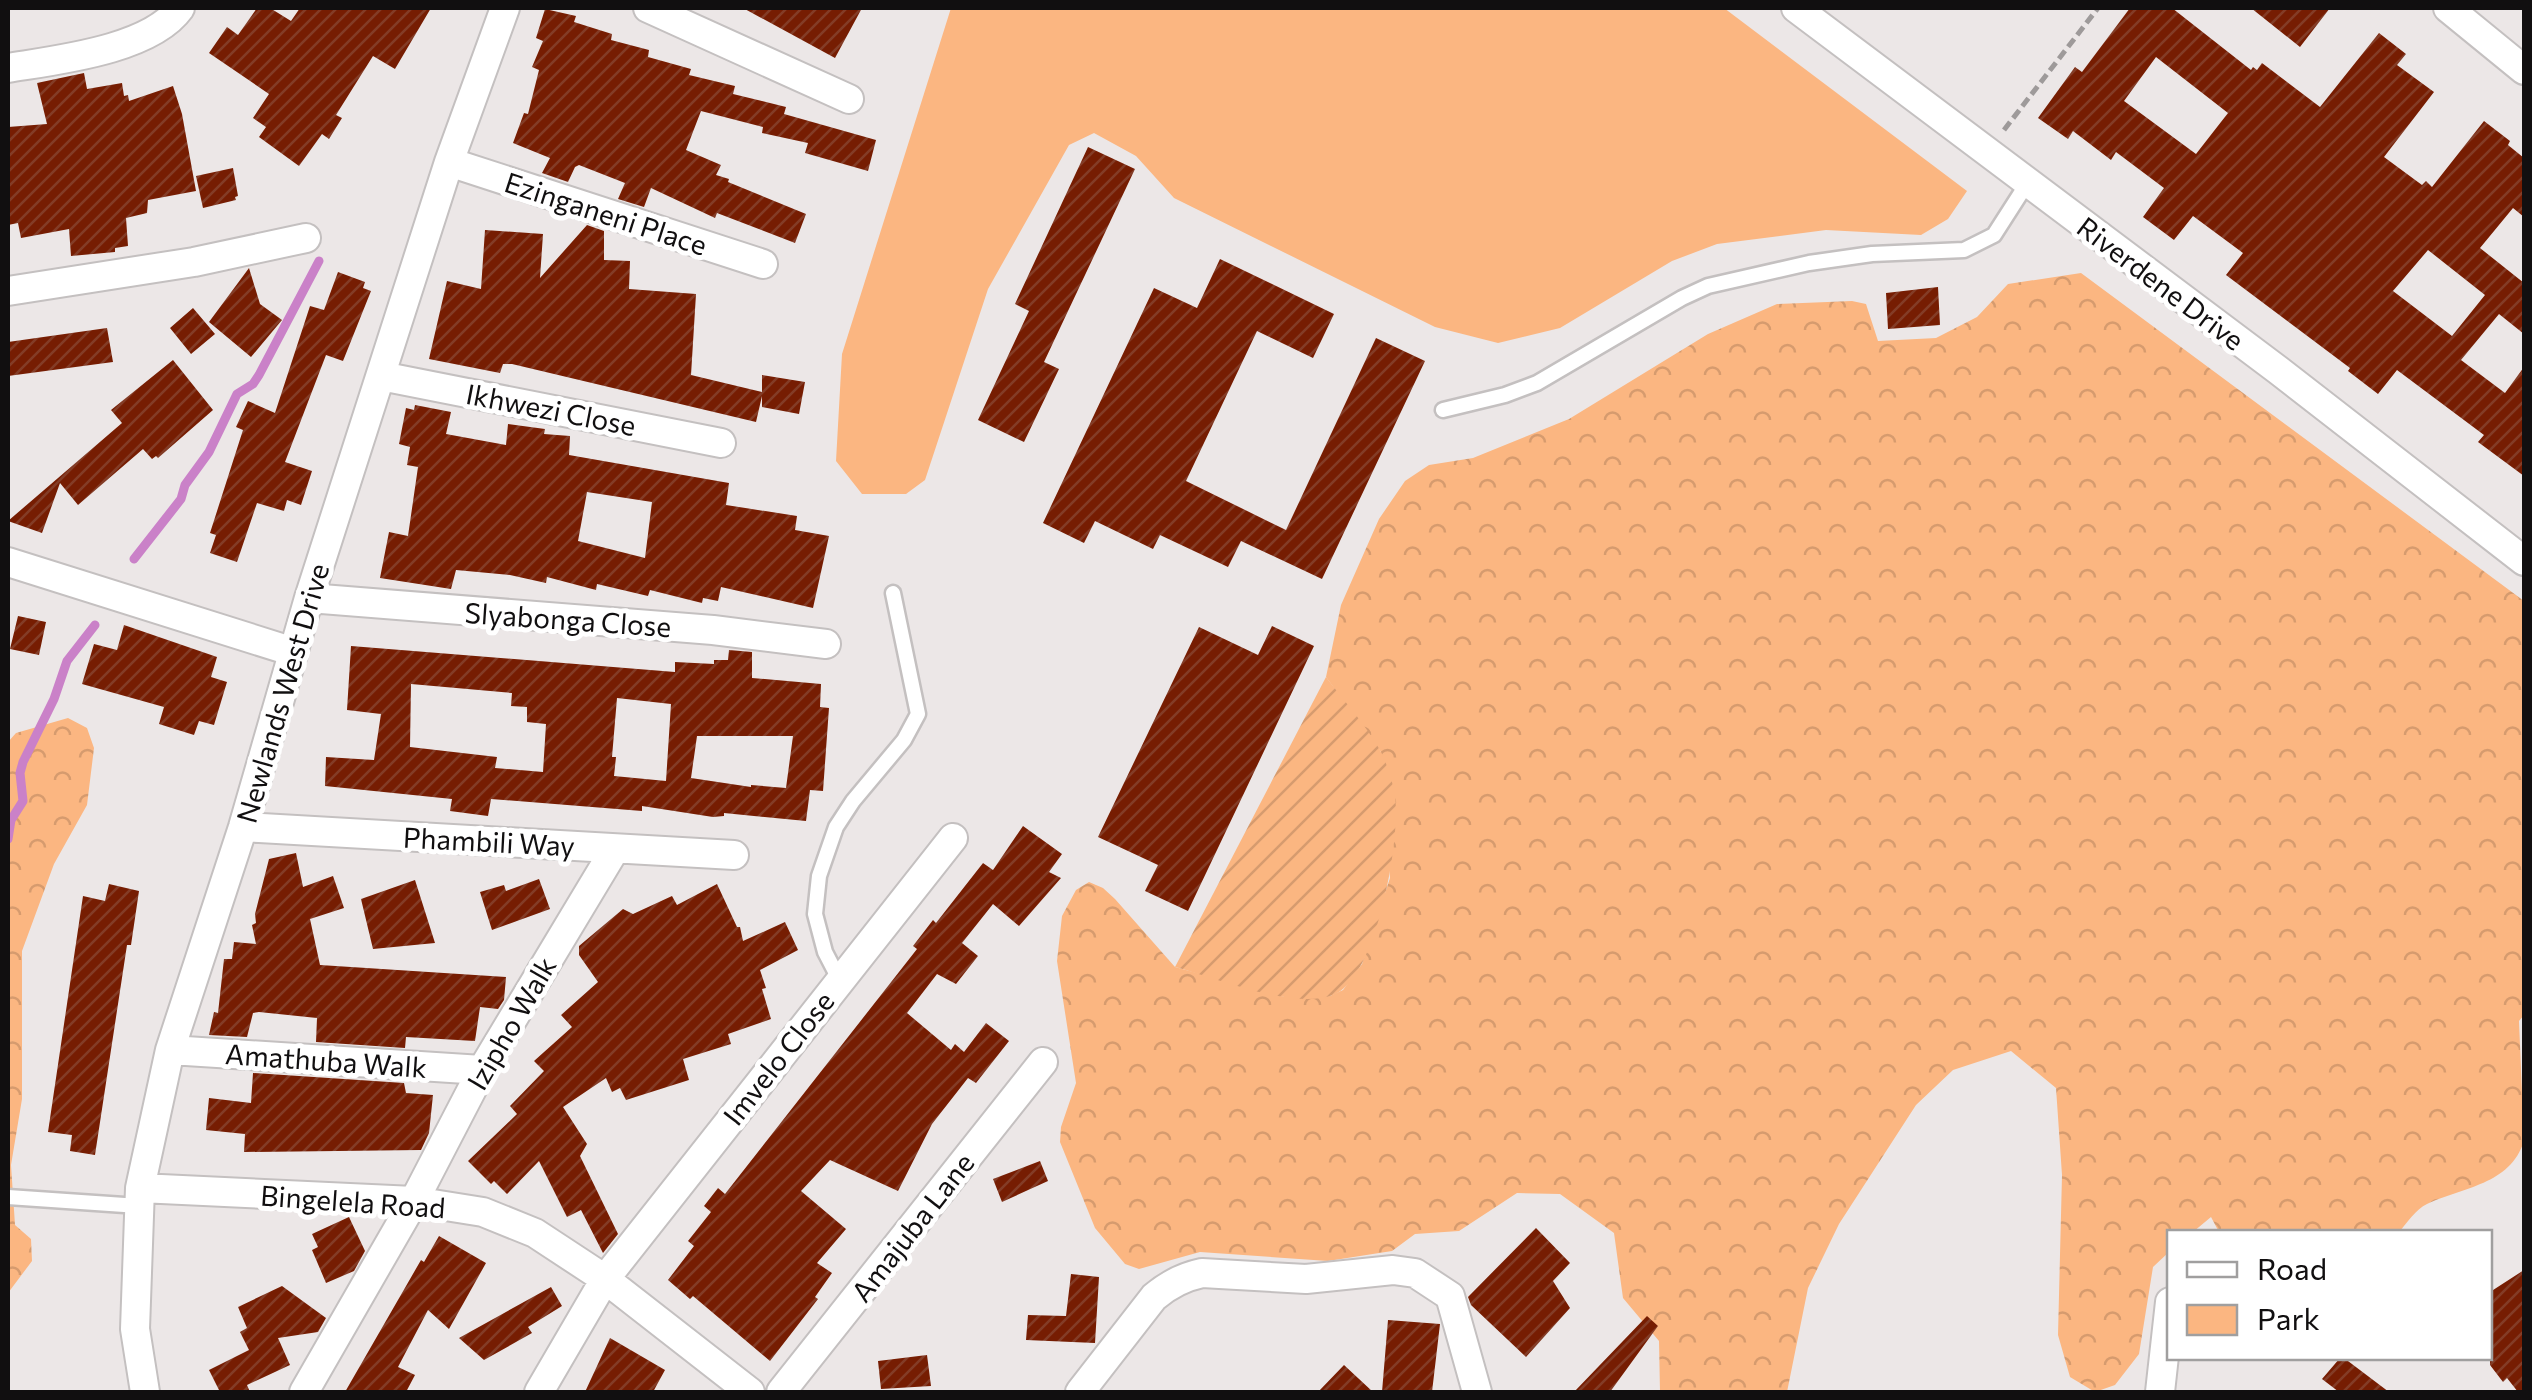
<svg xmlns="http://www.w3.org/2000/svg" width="2532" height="1400" font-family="Commissioner,sans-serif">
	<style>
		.green { fill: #fbb681 }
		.forest { fill: url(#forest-crowns) }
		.garden { fill: url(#garden-furrows) }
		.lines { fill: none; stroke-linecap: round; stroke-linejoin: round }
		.stream { stroke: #ca81c8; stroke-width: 9 }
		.building { fill: url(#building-hatch); fill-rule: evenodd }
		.lane-casing { stroke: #c4c0c0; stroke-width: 19 }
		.street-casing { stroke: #c4c0c0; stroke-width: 32 }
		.path { stroke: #9e9a9a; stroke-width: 5; stroke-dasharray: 10 5; stroke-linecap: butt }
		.lane { stroke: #fff; stroke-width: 14 }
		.street { stroke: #fff; stroke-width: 28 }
		.labels { text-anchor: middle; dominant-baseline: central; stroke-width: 10; stroke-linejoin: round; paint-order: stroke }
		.street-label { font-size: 28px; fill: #110f10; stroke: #fff }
	</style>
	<defs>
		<pattern id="forest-crowns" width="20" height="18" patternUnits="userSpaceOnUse" patternTransform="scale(2.5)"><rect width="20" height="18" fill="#fbb681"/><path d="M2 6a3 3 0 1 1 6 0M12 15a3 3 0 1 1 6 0" fill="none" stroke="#d69b6e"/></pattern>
		<pattern id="garden-furrows" width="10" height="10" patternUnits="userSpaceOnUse" patternTransform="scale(2.5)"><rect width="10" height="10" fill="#fbb681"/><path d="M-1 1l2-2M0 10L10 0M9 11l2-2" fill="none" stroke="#d69b6e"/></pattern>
		<pattern id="building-hatch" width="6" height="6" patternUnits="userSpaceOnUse" patternTransform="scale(2.5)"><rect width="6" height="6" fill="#761d02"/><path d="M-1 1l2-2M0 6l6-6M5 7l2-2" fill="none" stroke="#833c26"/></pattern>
	</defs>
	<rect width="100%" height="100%" fill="#ece7e7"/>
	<path class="green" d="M951 8H1724L1967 191 1948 219 1921 235 1826 230 1717 244 1672 261 1560 328 1498 343 1435 327 1174 198 1136 156 1094 133 1069 145 988 289 925 480 906 494H862L836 461 842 354Z"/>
	<path class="forest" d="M2081 273 2524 601V1015L2519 1021 2524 1141C2510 1185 2463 1187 2427 1204 2416 1209 2407 1223 2399 1232H2219L2211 1217 2193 1232H2170L2169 1252 2153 1267 2139 1354 2115 1385 2095 1392 2070 1377 2058 1335 2062 1175 2056 1088 2011 1051 1953 1070 1916 1105 1839 1224 1808 1288 1787 1392H1660L1659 1341 1623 1298 1614 1233 1560 1194 1517 1193 1459 1231 1415 1234 1392 1251 1328 1261 1200 1252 1139 1269 1125 1264 1095 1228 1060 1142 1061 1127 1076 1083 1057 961 1062 916 1076 890 1089 882 1103 888 1115 899 1175 967 1285 997 1330 996 1343 990 1362 964 1390 878 1381 752 1326 677 1341 605 1379 519 1405 481 1429 465 1473 458 1569 419 1708 334 1777 304 1852 301 1866 304 1878 341 1936 338 1977 317 2008 284Z
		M68 718 87 728 94 748 87 805 54 864 22 951V1099L11 1165 15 1225 31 1239 32 1261 8 1293V742L16 733Z"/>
	<path class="garden" d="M1326 677C1344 701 1367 726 1381 752 1387 764 1393 783 1395 796 1401 838 1377 979 1333 995 1292 1010 1217 978 1175 967Z"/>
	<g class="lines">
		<path class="stream" d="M134 559 181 499 185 485 209 452 237 394 253 384 259 375 319 261
			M8 839 11 820 23 801 20 773 23 762 54 699 67 661 95 625"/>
	</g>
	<path class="building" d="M257 8H270L291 21 300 8H431L395 69 373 56 336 115 342 118 329 139 322 134 299 166 259 137 266 127 253 118 269 94 209 53 227 27 238 35Z
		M743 8H862L835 58Z
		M2130 8H2172L2251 70 2253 67 2257 70 2262 63 2320 107 2379 33 2406 54 2397 65 2434 92 2384 157 2422 185 2426 181 2432 187 2484 121 2510 141 2508 145 2524 158V217L2513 208 2480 248 2524 283V334L2499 314 2461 360 2505 393 2524 367V476L2478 442 2484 435 2397 370 2378 394 2348 371 2350 368 2226 275 2243 253 2193 216 2174 240 2143 217 2164 188 2116 152 2111 160 2073 131 2068 139 2038 118 2075 67 2082 72ZM2156 57 2228 113 2196 154 2124 101ZM2428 250 2485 295 2452 336 2393 291Z
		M2251 8H2330L2300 47Z
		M545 9 576 16 574 22 612 34 611 40 649 50 648 57 691 69 689 75 735 86 733 94 786 107 784 114 876 140 868 171 805 153 808 143 762 133 763 127 701 111 686 150 721 165 716 175 729 179 728 182 806 214 795 243 717 213 715 218 651 188 644 207 618 199 625 183 579 165 575 167 568 182 542 173 550 158 513 143 524 113 528 114 539 70 532 67 543 41 536 38Z
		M84 73 87 89 122 83 124 96 128 95 129 101 173 86 182 114 196 191 148 200 147 213 126 218 128 246 115 248V252L71 256 69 229 21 238 18 223 8 225V127L47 124 37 83Z
		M1088 147 1135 169 1044 362 1059 369 1024 442 978 420 1029 311 1015 304Z
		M233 168 238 196 235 197 236 200 203 208 196 176Z
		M587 225 604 231V260L630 261 629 289 696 294 691 375 762 392V375L805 382 799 414 762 407V396L756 422 512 364H503L500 373 429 359 447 281 481 289 485 230 543 234 540 278Z
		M1220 259 1334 314 1313 358 1257 331 1186 481 1286 530 1376 338 1425 361 1322 579 1241 541 1228 567 1160 535 1153 549 1095 521 1084 543 1043 523 1154 288 1197 308Z
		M249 268 260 304 282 320 251 357 209 322Z
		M338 272 365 282 363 288 371 291 343 361 326 355 285 462 312 471 301 505 287 500 284 511 257 503 237 562 210 553 216 535 210 533 243 430 236 427 248 401 275 413 310 306 324 310Z
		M1938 287 1940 325 1888 329 1886 293Z
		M193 308 215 334 191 354 170 328Z
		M107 328 113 362 8 376V342Z
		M173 360 213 410 158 458 156 456 152 459 143 449 78 505 60 483 42 533 8 521 122 423 111 410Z
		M415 405 451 412 446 434 506 445 508 424 545 429 544 434 570 436 569 455 729 483 726 505 797 516 795 530 829 536 813 608 721 587 718 601 703 598 702 603 650 590 648 596 597 584 596 590 547 577 546 583 510 575 456 570 451 589 380 578 389 532 408 536 418 467 407 465 410 447 399 444 406 408 414 410ZM587 492 652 502 645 558 578 541Z
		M18 616 46 622 39 655 10 649Z
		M124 625 217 657 211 677 227 682 214 725 199 721 194 735 159 724 164 707 82 684 94 644 117 650Z
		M1272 626 1314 646 1188 911 1145 891 1158 865 1098 837 1199 627 1258 655Z
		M351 646 675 672V662L714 664V660H728L729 650 752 652V678L821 684 820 707 829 708 823 791 810 790 806 821 724 813V816L713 817 642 806V811L491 799 488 816 450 811 452 799 325 786 326 757 374 760 381 714 347 710ZM411 684 512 693 511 706 527 707V722L546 724 543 772 495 768 497 757 410 747ZM617 698 671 704 666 781 614 776 616 757H612ZM697 736H793L786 788 751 785V787L691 778Z
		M1023 826 1062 854 1049 872 1061 878 1019 926 993 904 962 943 978 956 956 984 937 974 907 1013 951 1050 955 1044 964 1052 986 1023 1009 1041 976 1083 968 1078 932 1124 898 1191 830 1160 801 1191 846 1229 817 1263 832 1273 815 1297 818 1299 770 1361 693 1296 690 1299 668 1280 694 1246 688 1241 711 1212 704 1206 718 1188 725 1194 917 949 913 946 933 920 936 923 983 863 993 870Z
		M296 853 303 887 333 876 344 908 310 919 320 965 506 977 504 1000 498 1009 480 1007 475 1041 406 1037 405 1048 316 1042 317 1018 259 1012 253 1013 247 1037 209 1035 214 1012 218 1013 224 959H232L234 942 256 944 252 925 256 923 255 914 269 859Z
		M539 879 550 909 492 930 480 892 504 885 506 891Z
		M415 880 435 943 373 949 361 899Z
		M109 884 139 891 131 945H127L95 1155 70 1151 72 1135 48 1132 83 896 105 901Z
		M717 884 737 927H740L743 941 785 922 798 950 760 970 766 988 762 989 771 1019 728 1034 731 1044 683 1059 689 1080 626 1100 620 1088 612 1092 606 1078 563 1107 587 1144 580 1156 618 1234 603 1253 581 1210 567 1217 539 1161 507 1194 494 1181 491 1184 468 1161 517 1114 510 1106 544 1071 534 1061 572 1027 561 1015 598 982 579 955V946L623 909 633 914 672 896 677 905Z
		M253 1073 404 1083 406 1093 433 1095 429 1133 421 1150 244 1152 245 1134 206 1130 209 1098 251 1103Z
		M1040 1161 1048 1181 1002 1202 993 1179Z
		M349 1217 365 1251 354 1271 326 1283 312 1250 318 1247 312 1234Z
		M1536 1228 1570 1263 1553 1281 1570 1308 1526 1357 1471 1305 1468 1297Z
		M439 1236 486 1263 449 1329 428 1310 398 1367 415 1375 406 1392H345L421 1260 424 1262Z
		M2524 1270V1392H2518L2507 1378 2503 1382 2490 1365V1292Z
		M1071 1274 1099 1277 1095 1343 1026 1340 1028 1315 1066 1316Z
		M282 1286 326 1318 318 1332 278 1338 290 1365 247 1385 250 1392H220L209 1370 249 1350 240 1332 247 1328 238 1307Z
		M551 1287 562 1306 528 1327 532 1333 484 1360 459 1338Z
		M1647 1316 1658 1326 1610 1392H1574Z
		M1388 1320 1440 1324 1432 1392H1382Z
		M610 1338 665 1370 653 1392H585Z
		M927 1355 931 1386 881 1389 878 1361Z
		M2340 1358H2344L2389 1392H2339L2322 1379Z
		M1344 1365 1373 1392H1318Z"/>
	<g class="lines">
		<defs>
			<path id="lane" d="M1443 410 1505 395 1537 383 1682 298 1708 286 1809 263 1872 254 1964 250 1994 235 2028 182
				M839 979 825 952 815 914 819 876 836 827 853 801 904 740 918 714 893 593
				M8 1197 139 1206"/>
			<path id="street" d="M648 8 849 99
				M1796 8 2278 370 2524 561
				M2448 8 2524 70
				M8 68C56 60 150 50 180 8
				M449 162 763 264
				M8 291 194 262 306 238
				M381 376 721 443
				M8 562 294 652
				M309 598 713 630 826 644
				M243 827 734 855
				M170 1050 482 1070
				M140 1188 414 1201 483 1212 535 1233 605 1279 750 1392
				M145 1392 135 1329 140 1188 170 1050 243 827 309 598 449 162 505 8
				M304 1392 414 1201 482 1070 615 849
				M539 1392 605 1279 953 838
				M781 1392 1043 1062
				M1080 1392 1154 1297C1168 1285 1183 1277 1202 1273L1306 1279 1393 1270 1415 1273 1450 1296 1477 1392
				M2160 1392 2170 1302"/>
		</defs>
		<use href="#lane" class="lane-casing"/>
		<use href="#street" class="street-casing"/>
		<path class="path" d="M2004 130 2098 8"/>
		<use href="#lane" class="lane"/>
		<use href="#street" class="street"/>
	</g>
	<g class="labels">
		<g class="street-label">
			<text transform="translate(606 213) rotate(18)">Ezinganeni Place</text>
			<text transform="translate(2161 283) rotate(37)">Riverdene Drive</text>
			<text transform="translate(551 409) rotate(11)">Ikhwezi Close</text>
			<text transform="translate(568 619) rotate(4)">Slyabonga Close</text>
			<text transform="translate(282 693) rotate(-74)">Newlands West Drive</text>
			<text transform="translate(489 841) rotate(3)">Phambili Way</text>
			<text transform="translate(511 1023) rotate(-60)">Izipho Walk</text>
			<text transform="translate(778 1058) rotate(-52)">Imvelo Close</text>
			<text transform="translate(326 1060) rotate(4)">Amathuba Walk</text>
			<text transform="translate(353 1201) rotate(4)">Bingelela Road</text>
			<text transform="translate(912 1227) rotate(-52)">Amajuba Lane</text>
		</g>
	</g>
	<rect width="2532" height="1400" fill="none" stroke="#110f10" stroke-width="20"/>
	<rect x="2167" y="1230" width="325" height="130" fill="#ffffff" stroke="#a09f9f" stroke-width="2.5"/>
	<rect x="2187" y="1262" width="50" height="15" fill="#ffffff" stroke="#a09f9f" stroke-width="2.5"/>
	<text x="2257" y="1280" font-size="30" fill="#110f10">Road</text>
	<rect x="2187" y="1305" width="50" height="30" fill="#fbb681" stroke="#a09f9f" stroke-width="2.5"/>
	<text x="2257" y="1330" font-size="30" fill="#110f10">Park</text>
</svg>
